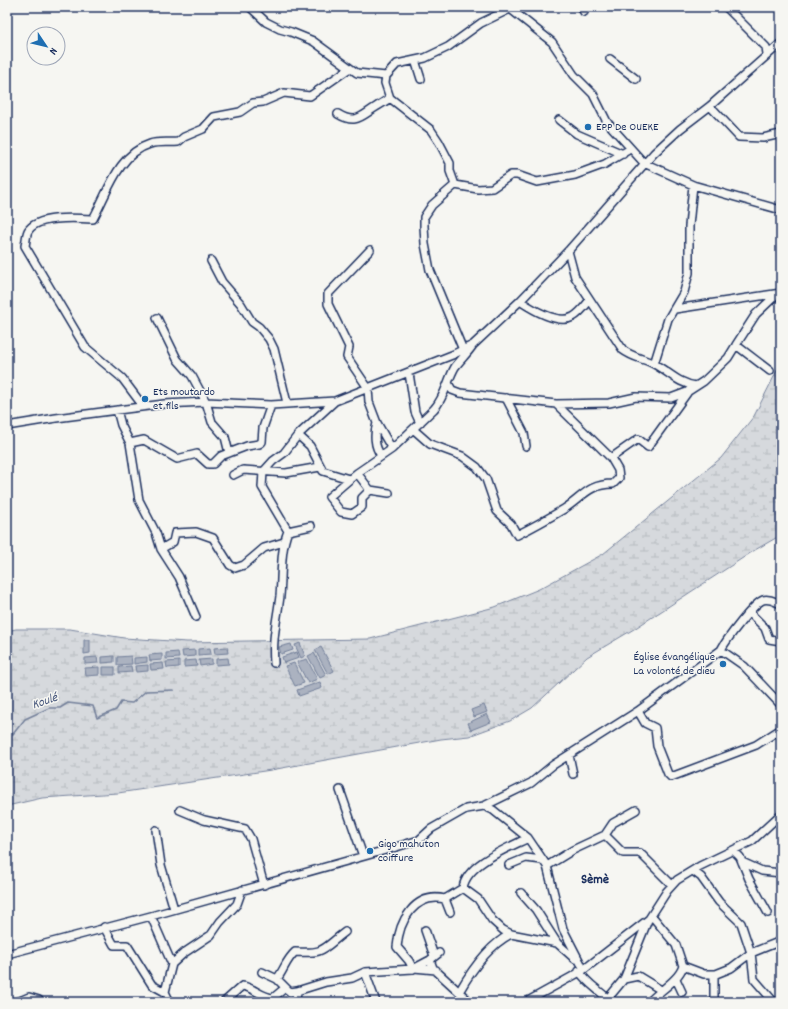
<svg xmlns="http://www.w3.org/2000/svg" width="788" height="1009" font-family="Dekko,sans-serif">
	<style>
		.wetland { fill: url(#wetland-marsh); stroke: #78849e }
		.water { fill: #abb2c0; stroke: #717e99 }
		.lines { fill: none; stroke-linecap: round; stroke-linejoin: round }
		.stream { stroke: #717e99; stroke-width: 1.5 }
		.minor-casing { stroke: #1b2f5e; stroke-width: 10 }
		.minor { stroke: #f6f6f2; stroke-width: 7 }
		.poi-dot { fill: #1f6fb2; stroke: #f6f6f2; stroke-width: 1.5 }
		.labels { text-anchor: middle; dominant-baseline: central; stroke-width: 3; stroke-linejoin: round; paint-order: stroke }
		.poi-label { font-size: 12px; fill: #1b2f5e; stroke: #f6f6f2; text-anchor: start }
		.water-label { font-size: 13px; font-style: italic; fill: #46567b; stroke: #f6f6f2 }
		.quarter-label { font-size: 14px; font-weight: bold; fill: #1b2f5e; stroke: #f6f6f2 }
	</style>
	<defs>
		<pattern id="wetland-marsh" width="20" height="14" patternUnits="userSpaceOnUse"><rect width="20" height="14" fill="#d6d9dd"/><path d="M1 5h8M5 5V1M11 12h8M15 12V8" fill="none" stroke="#b7bbc0"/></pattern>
	</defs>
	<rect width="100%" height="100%" fill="#f6f6f2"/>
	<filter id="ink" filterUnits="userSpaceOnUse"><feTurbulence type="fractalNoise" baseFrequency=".025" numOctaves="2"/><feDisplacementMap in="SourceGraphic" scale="8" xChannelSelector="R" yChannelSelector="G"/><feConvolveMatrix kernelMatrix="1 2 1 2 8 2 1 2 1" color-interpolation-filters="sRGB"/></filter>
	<g filter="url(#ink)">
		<path class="wetland" d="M781 363V535L755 550 634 629 587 657 532 708 510 721 469 736 441 739 271 770 118 793 42 798 7 806V631L16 629H70L124 638 187 642 370 639 495 607 539 589 603 554 721 458 754 416Z"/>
		<path class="water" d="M84 640H90V653L84 654Z
			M300 643 305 656 301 658 295 645Z
			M291 644 293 650 281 654 279 647Z
			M227 647 228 653 215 654 214 648Z
			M321 647 334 671 328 674 315 650Z
			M210 648 211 654 198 655V649Z
			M195 650V656L183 657 182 651Z
			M178 652 179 658 166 659V653Z
			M297 652 299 658 284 663 282 657Z
			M314 653 326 675 320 678 308 656Z
			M162 654V660L150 661 149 655Z
			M114 656V662L102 663V657Z
			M131 656 132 664 117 665V657Z
			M97 657 98 663 85 664V658Z
			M147 657V662L134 664V658Z
			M228 658 229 664 216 665V659Z
			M212 659V664L200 666 199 660Z
			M307 659 317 679 308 683 297 662Z
			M196 660 197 666 184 667V661Z
			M179 661V667L167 668 166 662Z
			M163 663 164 669 151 670 150 664Z
			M294 663 304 683 295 686 285 666Z
			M148 665V671L136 672 135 666Z
			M131 666 132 672 119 673V667Z
			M99 667V675L86 676 85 668Z
			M103 667H115V675H103Z
			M320 682 322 688 299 696 297 690Z
			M484 705 487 712 474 717 471 710Z
			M487 714 491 722 471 730 468 723Z"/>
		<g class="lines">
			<path class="stream" d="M7 733 13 734 25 719 49 708H60L68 703 93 706 97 718 116 710 121 702 132 703 146 691 174 690"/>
			<defs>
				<path id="minor" d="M250 7 266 22 280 29 291 32 313 41 350 68
					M508 7 552 42 574 75 593 94 607 122 644 163 693 185 781 210
					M581 7 584 12
					M726 7 766 47 767 54
					M610 59 636 79
					M415 60 421 79
					M710 106 739 137 763 138 781 134
					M338 114C356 125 361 116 376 107 380 104 385 102 390 98
					M559 120 577 134 623 154
					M455 185 478 189 492 188 511 175H517L537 182 575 175 605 164 630 149
					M370 250 328 294V304L349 347 347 357 368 388 369 402 377 423 392 449
					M568 251 575 277 623 350C632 357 644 359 654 364 669 372 679 384 696 386
					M211 261 222 282 241 304 252 322 259 327 269 339 274 349 287 403
					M520 301C532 309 558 325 573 317 580 313 585 306 589 301
					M675 309 781 293
					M157 318 177 359 192 376 206 402 212 422 225 437 229 453
					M736 345 756 314 776 295
					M463 350 430 270 425 244 424 226V217L432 205 455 185 450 171V163L439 142 431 130 390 98 385 83 386 76 397 64 425 58 448 47 481 23 514 7
					M654 364 668 319 684 292 689 273V226L693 185
					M409 373 415 412 420 423
					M506 398 524 433 526 446
					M556 404 609 403 636 397 671 398 687 392 704 381 728 358 736 345 770 371
					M143 406 122 378 85 347 25 246C26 242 26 235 28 231 37 215 77 218 93 219 108 192 118 154 150 144 158 141 170 143 178 142L184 137 203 129 214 117 240 112 253 103 263 102 284 93 310 96 350 68 357 73 386 76
					M117 410 121 425 130 443 139 500 156 533 161 549 179 577 196 617
					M377 423C374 433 374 447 381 455
					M7 426 56 418 164 404 206 402 271 405 335 401 452 355 473 345 520 301 568 251 654 153 680 129 710 106 781 43
					M413 429 430 444 462 456 477 467 486 479 497 511 511 524 517 535C533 527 549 518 564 509 583 497 588 484 613 484L619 478 618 470 611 458 556 404 460 393 452 390 448 383
					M298 435 310 446 323 471 349 479
					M130 443 144 440 177 459 197 454 208 464H213L221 456 247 446 259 444 262 442 263 428 271 405
					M611 458 638 439 648 447 687 393
					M357 473 370 490 389 493
					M233 475 243 470 286 473 320 467
					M370 490 362 498V507L352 514 341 512 329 497 357 473 392 449 434 409C445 397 447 381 455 367 460 360 468 353 473 345
					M288 531 311 526
					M161 549 173 542 175 533 196 532 213 538 230 565 235 568 244 565 264 548 284 542
					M750 613 765 628 769 639 781 641
					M721 650C726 640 754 603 763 600 770 598 775 602 781 604
					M274 663C272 637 277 621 280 596 282 574 280 551 288 531L262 487 263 472 273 461 284 453 298 435 335 401
					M638 711 645 723 655 728 657 746 668 774 671 777 756 745 781 729
					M569 755 573 774
					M340 790 363 856
					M484 806 531 783 553 765 638 711 721 650 744 666 781 705
					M180 810 204 820 245 829 251 839 264 885
					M156 830 161 865 174 909
					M605 835 623 853H640L672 885
					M734 851 740 857 749 879 768 913
					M742 862 762 871 781 873
					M509 865 526 858 542 860
					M547 866 573 850 605 835 613 823 636 810
					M693 871 701 877 719 902 741 923 751 953 754 979 774 1002
					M463 888C466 864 508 848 528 838
					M521 893 536 910 557 943
					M445 899 450 912
					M151 916 172 964
					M104 927 114 945H127L152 985 165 992
					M425 930 434 956
					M7 954 151 916 393 848 419 840 431 829 466 809 484 806 493 810 528 838 547 866 563 929 581 964
					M430 960 433 968 470 1002
					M683 966 704 974H716L731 968 751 953 781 941
					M414 968 436 970
					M413 969 409 961 397 947C399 921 415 892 445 899L463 888 478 899 492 920 503 930 511 934 557 943 575 959
					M579 971C587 984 601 991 611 1002
					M262 972 277 979 290 992 297 991 296 1002
					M365 972 376 1002
					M714 974V1002
					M277 979C284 970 286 960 295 952 326 954 322 949 345 932
					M624 979 638 976 661 990
					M676 979 682 992
					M297 991 326 982 352 978 365 972 413 969 430 960 439 953
					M459 992C471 971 489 945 511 934
					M17 1002 29 997 39 1000
					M170 1002 165 992 172 964 184 953 211 935 220 922 237 904 242 890
					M224 1002 242 986C253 987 261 997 273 998L285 988
					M526 1002 582 971 649 919 667 891 677 880 700 866 752 841 781 814
					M605 1002 624 979 648 920
					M649 1002C659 991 679 980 683 966L676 945 652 916"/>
			</defs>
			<use href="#minor" class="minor-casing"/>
			<use href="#minor" class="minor"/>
		</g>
	</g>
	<g class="poi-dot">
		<circle cx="588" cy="127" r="4"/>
		<circle cx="145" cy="399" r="4"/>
		<circle cx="723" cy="664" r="4"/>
		<circle cx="370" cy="851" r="4"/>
	</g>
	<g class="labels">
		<g class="poi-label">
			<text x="596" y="127">EPP De OUEKE</text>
			<text x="153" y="392">Ets moutardo<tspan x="153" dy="14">et fils</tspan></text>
			<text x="715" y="657" text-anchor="end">Église évangélique<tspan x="715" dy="14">La volonté de dieu</tspan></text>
			<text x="378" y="844">Gigo mahuton<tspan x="378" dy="14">coiffure</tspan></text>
		</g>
		<g class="water-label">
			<text transform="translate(45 702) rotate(-19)">Koulé</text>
		</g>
		<g class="quarter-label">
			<text x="595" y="880">Sèmè</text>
		</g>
	</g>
	<rect width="788" height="1009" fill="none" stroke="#f6f6f2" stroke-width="24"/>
	<rect x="12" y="12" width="764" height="985" fill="none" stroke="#1b2f5e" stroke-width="1.5" filter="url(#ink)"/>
	<g transform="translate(46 46) rotate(125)"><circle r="19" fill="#f6f6f2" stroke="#9ea6b7"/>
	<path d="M0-3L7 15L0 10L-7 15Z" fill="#1f6fb2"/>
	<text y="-6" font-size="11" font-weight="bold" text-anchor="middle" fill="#1b2f5e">N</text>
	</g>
</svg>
